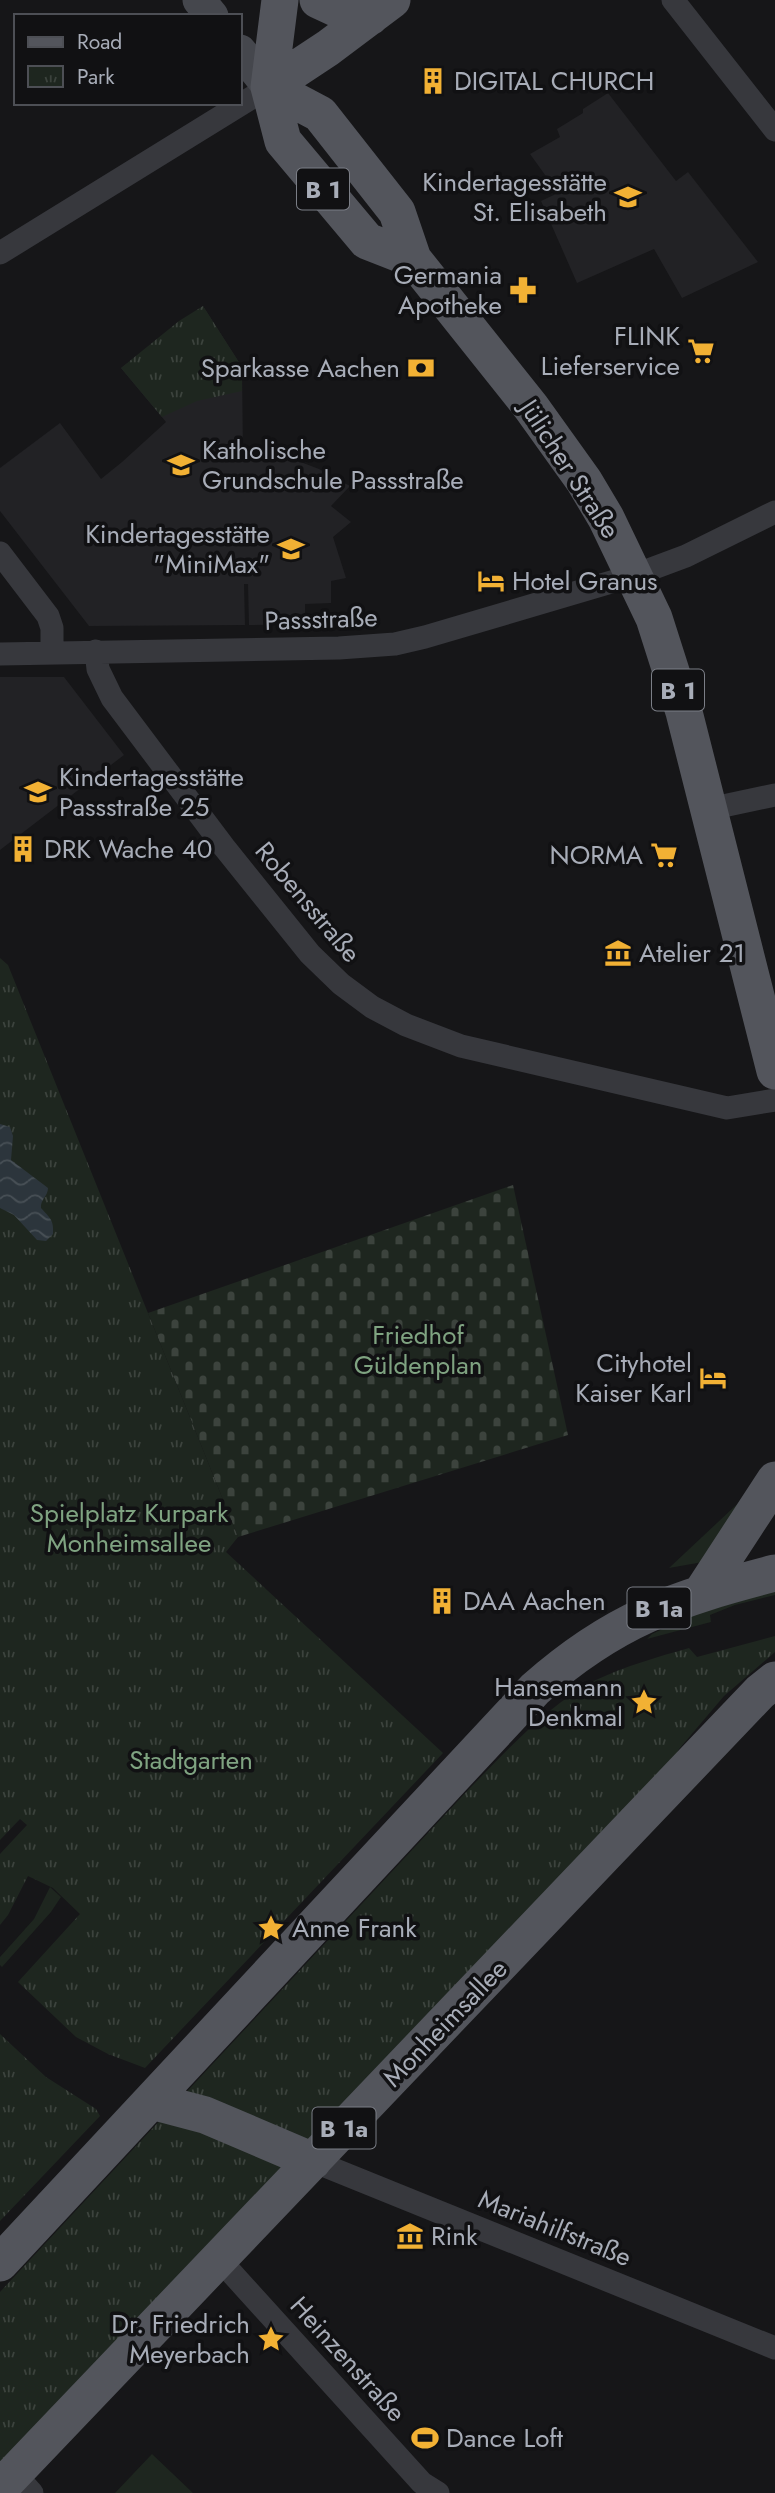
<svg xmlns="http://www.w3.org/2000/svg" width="775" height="2493" font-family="Jost,sans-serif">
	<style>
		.built { fill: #222225 }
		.grass { fill: #1e261f }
		.cemetery { fill: url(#cemetery-stones) }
		.park { fill: url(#park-tufts) }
		.water { fill: url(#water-waves) }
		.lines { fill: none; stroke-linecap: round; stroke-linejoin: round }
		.street { stroke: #37383d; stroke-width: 23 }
		.secondary { stroke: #45474d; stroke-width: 33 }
		.primary { stroke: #53555c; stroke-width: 37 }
		.labels { text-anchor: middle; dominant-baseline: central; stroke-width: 7; stroke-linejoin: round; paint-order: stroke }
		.shield { fill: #111113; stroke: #7b7e86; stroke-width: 2 }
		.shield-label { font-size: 24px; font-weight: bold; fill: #a8adb8 }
		.poi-label { font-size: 26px; fill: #a8adb8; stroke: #111113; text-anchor: start }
		.street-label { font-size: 26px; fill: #a8adb8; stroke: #111113 }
		.park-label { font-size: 26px; fill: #7fa381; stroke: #111113 }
	</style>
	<defs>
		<pattern id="cemetery-stones" width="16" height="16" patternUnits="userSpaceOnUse" patternTransform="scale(1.75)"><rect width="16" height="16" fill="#1e261f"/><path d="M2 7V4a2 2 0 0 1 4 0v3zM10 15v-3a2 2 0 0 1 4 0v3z" fill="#3c433d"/></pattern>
		<pattern id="park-tufts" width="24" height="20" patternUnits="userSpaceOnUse" patternTransform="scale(1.75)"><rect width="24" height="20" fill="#1e261f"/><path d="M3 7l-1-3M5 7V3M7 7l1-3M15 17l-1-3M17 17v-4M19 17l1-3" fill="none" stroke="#3c433d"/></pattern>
		<pattern id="water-waves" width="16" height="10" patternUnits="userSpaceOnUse" patternTransform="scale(1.75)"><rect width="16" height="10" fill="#2c353c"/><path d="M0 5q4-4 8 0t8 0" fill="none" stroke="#485056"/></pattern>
	</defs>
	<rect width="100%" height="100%" fill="#161618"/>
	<path class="built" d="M608 93 676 181 688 172 758 262 682 298 654 249 577 283 541 201 558 193 530 154 560 137 557 129 583 113V109Z
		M203 306 242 367 243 455 278 457 298 461 319 469 350 486 331 506 351 522 333 537 346 578 331 581V603L305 604V624L249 625 248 584H244L245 625 89 626 0 511V468L60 423 101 479 122 462 166 422 121 368Z
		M0 677H64L124 755 0 850Z"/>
	<path class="grass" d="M750 1492 703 1562 669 1568Z
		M775 1590V1595L735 1605 710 1615 711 1622 647 1639 652 1634 687 1617Z
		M50 1887 61 1897 51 1912 2 1967 0 1965V1957L34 1919Z
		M152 2454 193 2493H115Z"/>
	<path class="cemetery" d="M513 1185 568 1435 238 1537 148 1313Z"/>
	<path class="park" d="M203 306 242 367V391L197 401 162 417 121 368 179 321Z
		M0 958 8 965 238 1537 226 1552 443 1753 145 2068 108 2054 76 2037 18 1982 80 1914 53 1888 28 1876 8 1915 0 1925V1854L27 1825 20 1819 0 1840Z
		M775 1636V1652L724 1696 679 1749 664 1779 0 2475V2292L469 1789C508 1750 546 1706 596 1680 626 1666 657 1657 689 1648L697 1657Z
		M0 2034 46 2077 96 2109 100 2116 0 2221Z"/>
	<path class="water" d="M0 1124 10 1127 13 1136 11 1160 48 1188C48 1196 40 1200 41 1208 50 1218 54 1220 53 1234L46 1241 37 1240 14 1215 0 1208Z"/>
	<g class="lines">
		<path class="street" d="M673 0 775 130
			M0 253 269 87
			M0 553 48 616 52 628V653
			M96 651 98 669 112 698 224 847 310 954 341 984 372 1007 406 1025 461 1046 727 1108 775 1100
			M0 654 339 648 395 644 425 637 635 575 686 556 775 512
			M709 809 775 795
			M313 2161 775 2348
			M219 2259 422 2483 438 2493
			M14 2473 32 2493"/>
		<path class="secondary" d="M199 0 212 16
			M240 51 269 87"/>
		<path class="primary" d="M280 0 269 87 283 141 367 241 413 259
			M318 0 346 13 370 17
			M269 87 320 114 397 212 413 259 531 407 584 481 606 518 654 618 684 712 775 1071
			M269 87 328 48 392 0
			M702 1592 775 1480
			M152 2101 205 2115 313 2161
			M0 2263 535 1689C614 1619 675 1599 775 1573
			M0 2488 760 1692 775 1680"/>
	</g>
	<defs>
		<symbol id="building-bare" viewBox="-9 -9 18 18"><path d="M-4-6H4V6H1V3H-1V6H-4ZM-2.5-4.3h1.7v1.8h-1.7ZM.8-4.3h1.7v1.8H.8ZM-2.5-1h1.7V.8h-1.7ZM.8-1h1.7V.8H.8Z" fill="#f2b134" stroke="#111113" stroke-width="2.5" paint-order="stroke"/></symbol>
		<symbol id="school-bare" viewBox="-9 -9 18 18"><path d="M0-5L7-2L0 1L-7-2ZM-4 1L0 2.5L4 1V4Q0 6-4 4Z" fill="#f2b134" stroke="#111113" stroke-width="2.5" paint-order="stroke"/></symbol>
		<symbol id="pharmacy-bare" viewBox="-9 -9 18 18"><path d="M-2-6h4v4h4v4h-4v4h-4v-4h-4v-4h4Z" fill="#f2b134" stroke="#111113" stroke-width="2.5" paint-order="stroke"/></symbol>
		<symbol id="supermarket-bare" viewBox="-9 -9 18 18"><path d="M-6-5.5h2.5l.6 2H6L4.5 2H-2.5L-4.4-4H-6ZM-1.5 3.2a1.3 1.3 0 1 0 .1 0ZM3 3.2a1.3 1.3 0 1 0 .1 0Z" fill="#f2b134" stroke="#111113" stroke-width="2.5" paint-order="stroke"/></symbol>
		<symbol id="bank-bare" viewBox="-9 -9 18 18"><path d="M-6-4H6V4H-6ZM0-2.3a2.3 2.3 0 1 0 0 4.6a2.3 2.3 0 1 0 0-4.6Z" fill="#f2b134" stroke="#111113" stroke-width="2.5" paint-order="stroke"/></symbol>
		<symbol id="hotel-bare" viewBox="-9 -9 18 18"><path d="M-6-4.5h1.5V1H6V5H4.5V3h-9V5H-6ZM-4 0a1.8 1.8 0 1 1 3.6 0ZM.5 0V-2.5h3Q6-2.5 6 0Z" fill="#f2b134" stroke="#111113" stroke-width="2.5" paint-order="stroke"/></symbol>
		<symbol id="museum-bare" viewBox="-9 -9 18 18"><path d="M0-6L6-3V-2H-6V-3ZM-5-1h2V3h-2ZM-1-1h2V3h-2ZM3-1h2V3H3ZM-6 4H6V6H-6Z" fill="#f2b134" stroke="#111113" stroke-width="2.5" paint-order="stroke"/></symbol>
		<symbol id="sight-bare" viewBox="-9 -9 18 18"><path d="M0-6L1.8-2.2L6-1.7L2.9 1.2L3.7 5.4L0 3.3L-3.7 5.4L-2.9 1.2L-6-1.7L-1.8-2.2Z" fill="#f2b134" stroke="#111113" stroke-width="2.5" paint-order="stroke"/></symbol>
		<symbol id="stadium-bare" viewBox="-9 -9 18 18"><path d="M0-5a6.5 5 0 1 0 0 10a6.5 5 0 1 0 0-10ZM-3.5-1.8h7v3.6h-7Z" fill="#f2b134" stroke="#111113" stroke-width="2.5" paint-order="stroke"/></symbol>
	</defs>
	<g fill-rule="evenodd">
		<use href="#building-bare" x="414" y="62" width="38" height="38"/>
		<use href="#school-bare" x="609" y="178" width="38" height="38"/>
		<use href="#pharmacy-bare" x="504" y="271" width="38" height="38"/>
		<use href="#supermarket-bare" x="682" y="332" width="38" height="38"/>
		<use href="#bank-bare" x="402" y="349" width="38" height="38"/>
		<use href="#school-bare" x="162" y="446" width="38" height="38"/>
		<use href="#school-bare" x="272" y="530" width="38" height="38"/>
		<use href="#hotel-bare" x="472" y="562" width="38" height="38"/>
		<use href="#school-bare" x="19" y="773" width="38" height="38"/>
		<use href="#building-bare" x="4" y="830" width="38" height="38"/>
		<use href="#supermarket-bare" x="645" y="836" width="38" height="38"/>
		<use href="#museum-bare" x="599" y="934" width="38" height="38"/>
		<use href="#hotel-bare" x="694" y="1359" width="38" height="38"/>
		<use href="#building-bare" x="423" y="1582" width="38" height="38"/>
		<use href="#sight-bare" x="625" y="1683" width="38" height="38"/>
		<use href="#sight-bare" x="252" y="1909" width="38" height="38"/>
		<use href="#museum-bare" x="391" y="2217" width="38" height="38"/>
		<use href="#sight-bare" x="252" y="2320" width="38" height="38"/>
		<use href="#stadium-bare" x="406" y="2419" width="38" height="38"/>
	</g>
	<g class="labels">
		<g class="shield">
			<rect x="297" y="168.5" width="52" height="41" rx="5"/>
			<rect x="652" y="669.5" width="52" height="41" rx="5"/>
			<rect x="627.5" y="1587.5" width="63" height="41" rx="5"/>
			<rect x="312.5" y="2107.5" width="63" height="41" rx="5"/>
		</g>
		<g class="shield-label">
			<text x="323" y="189">B 1</text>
			<text x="678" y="690">B 1</text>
			<text x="659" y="1608">B 1a</text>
			<text x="344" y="2128">B 1a</text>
		</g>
		<g class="poi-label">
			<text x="454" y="81">DIGITAL CHURCH</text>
			<text x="607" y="182" text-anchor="end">Kindertagesstätte<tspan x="607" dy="30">St. Elisabeth</tspan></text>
			<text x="502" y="275" text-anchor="end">Germania<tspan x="502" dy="30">Apotheke</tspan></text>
			<text x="680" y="336" text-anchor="end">FLINK<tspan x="680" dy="30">Lieferservice</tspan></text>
			<text x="400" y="368" text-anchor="end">Sparkasse Aachen</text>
			<text x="202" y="450">Katholische<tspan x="202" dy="30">Grundschule Passstraße</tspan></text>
			<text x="270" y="534" text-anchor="end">Kindertagesstätte<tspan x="270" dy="30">"MiniMax"</tspan></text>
			<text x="512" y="581">Hotel Granus</text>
			<text x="59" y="777">Kindertagesstätte<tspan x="59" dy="30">Passstraße 25</tspan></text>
			<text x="44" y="849">DRK Wache 40</text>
			<text x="643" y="855" text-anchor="end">NORMA</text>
			<text x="639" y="953">Atelier 21</text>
			<text x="692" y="1363" text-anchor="end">Cityhotel<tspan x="692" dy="30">Kaiser Karl</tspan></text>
			<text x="463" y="1601">DAA Aachen</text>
			<text x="623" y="1687" text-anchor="end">Hansemann<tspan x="623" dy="30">Denkmal</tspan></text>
			<text x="292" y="1928">Anne Frank</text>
			<text x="431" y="2236">Rink</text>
			<text x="250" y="2324" text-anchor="end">Dr. Friedrich<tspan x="250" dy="30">Meyerbach</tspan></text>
			<text x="446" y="2438">Dance Loft</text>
		</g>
		<g class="street-label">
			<text transform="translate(570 469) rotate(57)">Jülicher Straße</text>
			<text transform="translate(321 619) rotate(-2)">Passstraße</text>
			<text transform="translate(308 902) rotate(50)">Robensstraße</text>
			<text transform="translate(445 2023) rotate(-46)">Monheimsallee</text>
			<text transform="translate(555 2228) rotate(22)">Mariahilfstraße</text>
			<text transform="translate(348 2359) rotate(48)">Heinzenstraße</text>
		</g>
		<g class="park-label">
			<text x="418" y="1335">Friedhof<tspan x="418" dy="30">Güldenplan</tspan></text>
			<text x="129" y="1513">Spielplatz Kurpark<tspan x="129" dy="30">Monheimsallee</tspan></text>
			<text x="191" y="1760">Stadtgarten</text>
		</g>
	</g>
	<rect x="14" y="14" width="228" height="91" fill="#111113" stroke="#4d4f55" stroke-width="2"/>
	<rect x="28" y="37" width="35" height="10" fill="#53555c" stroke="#4d4f55" stroke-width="2"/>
	<text x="77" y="49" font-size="21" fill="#a8adb8">Road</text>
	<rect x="28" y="66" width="35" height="21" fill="url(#park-tufts)" stroke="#4d4f55" stroke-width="2"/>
	<text x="77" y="84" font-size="21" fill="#a8adb8">Park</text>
</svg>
